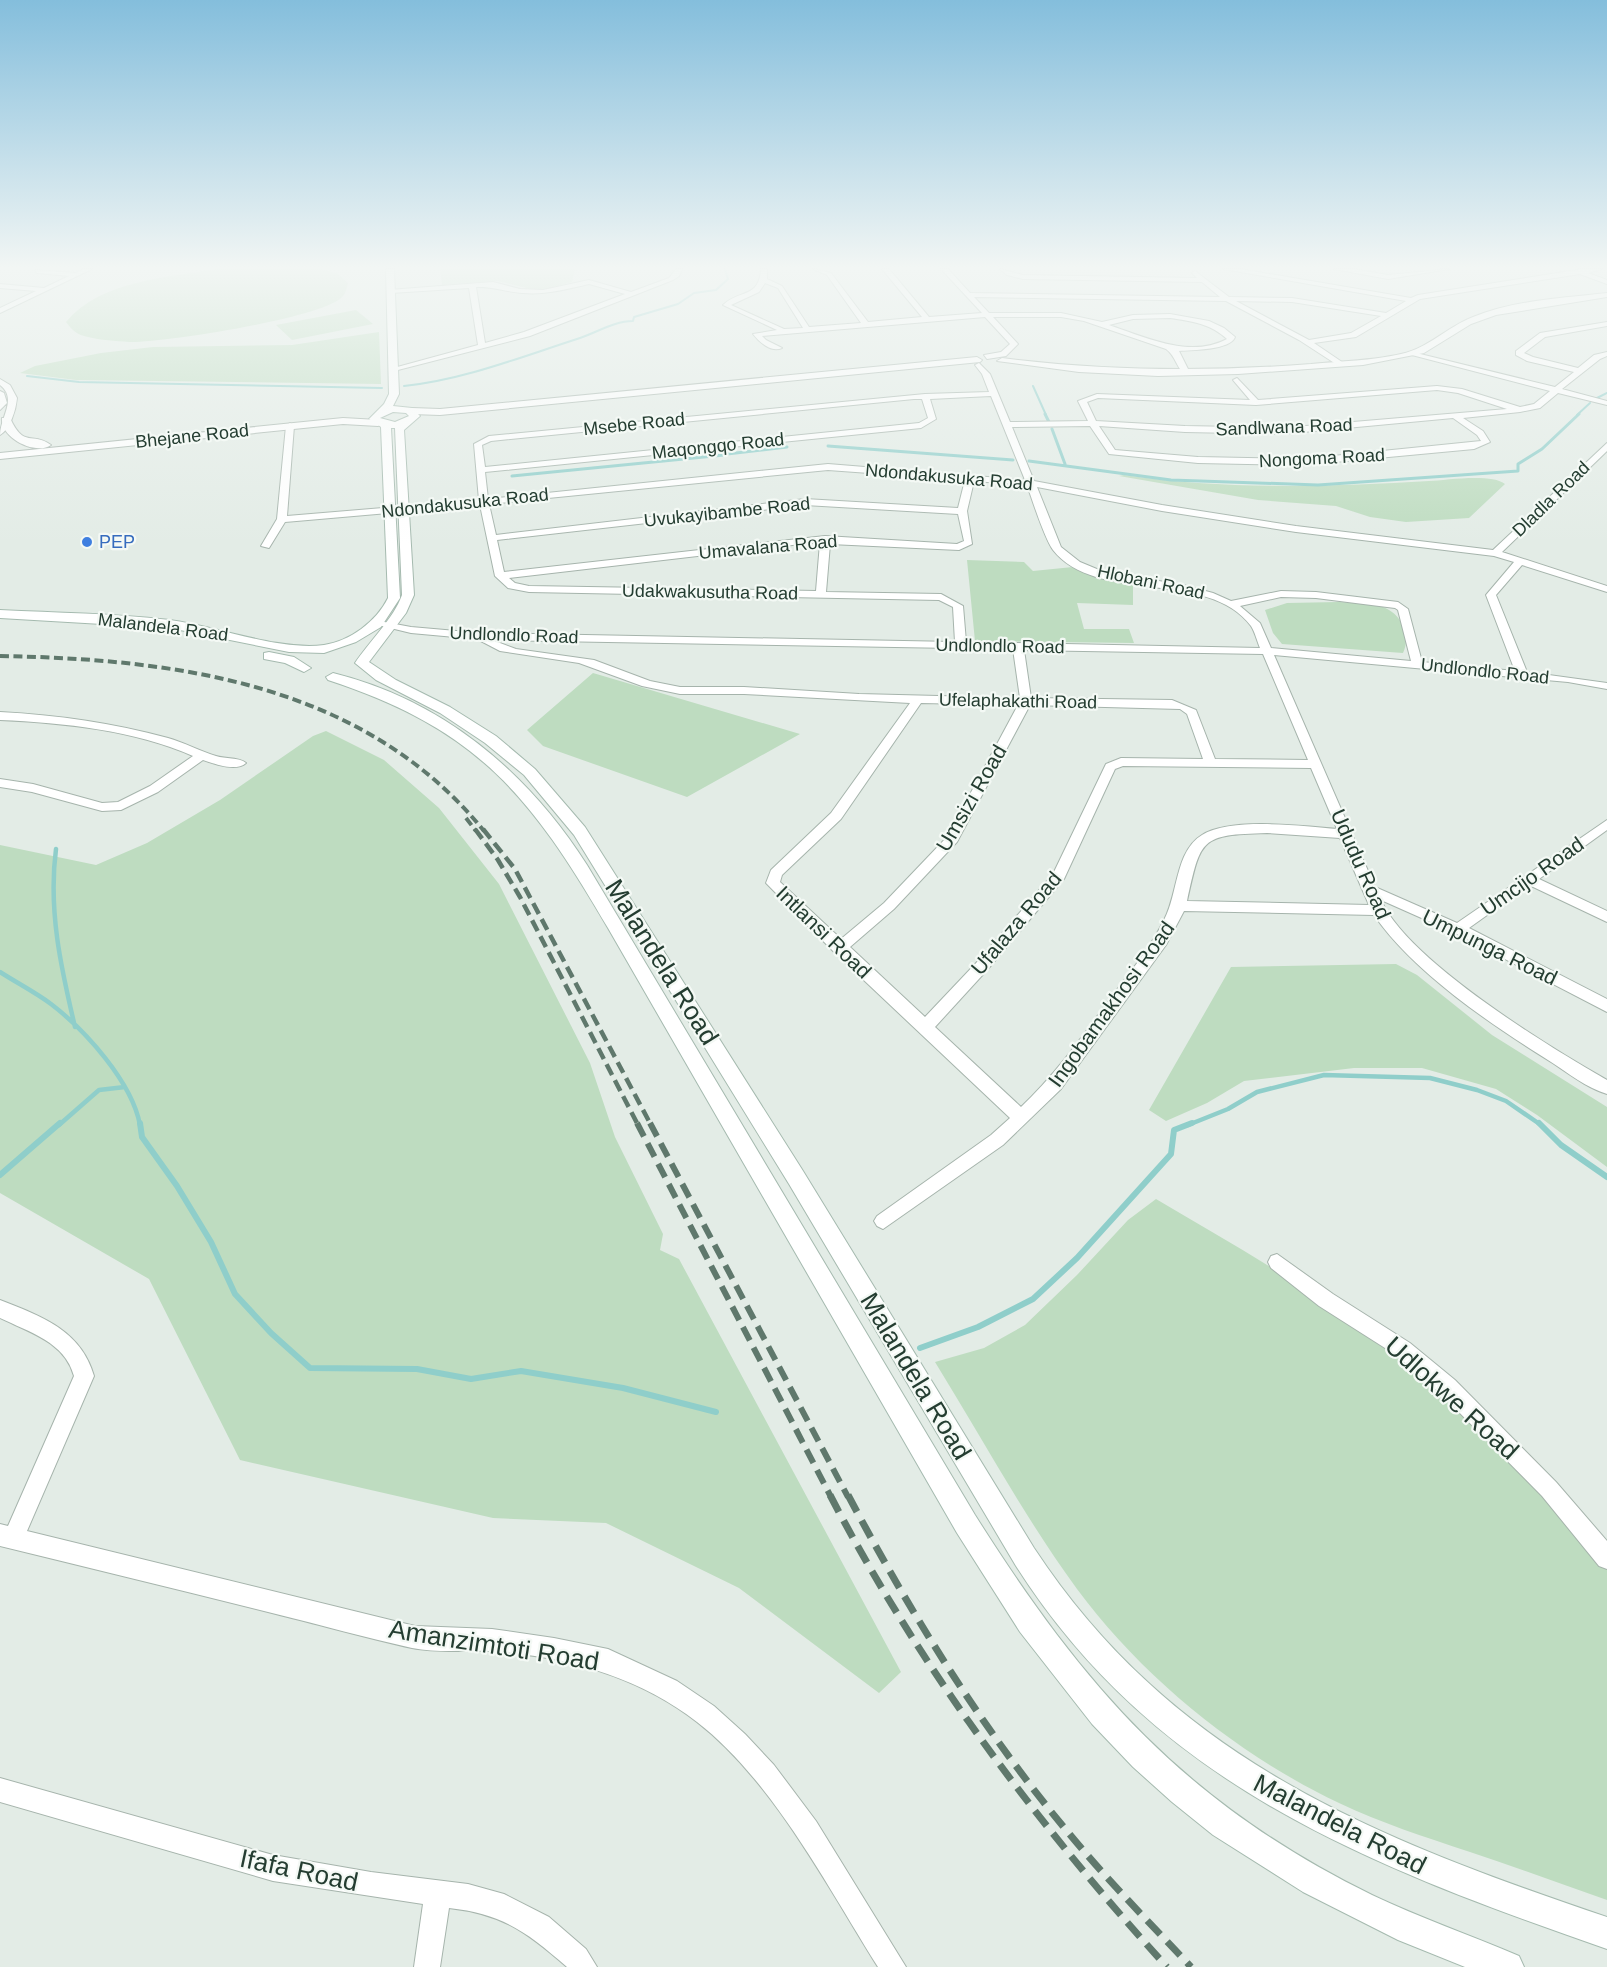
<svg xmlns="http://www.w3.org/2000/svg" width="1607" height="1967" font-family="Helvetica,sans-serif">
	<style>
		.green { fill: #bedcc0 }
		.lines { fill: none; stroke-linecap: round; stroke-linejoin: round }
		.stream-far3 { stroke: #8fceca; stroke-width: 2 }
		.stream-far2 { stroke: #8fceca; stroke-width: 3 }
		.stream-far1 { stroke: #8fceca; stroke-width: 4.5 }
		.stream { stroke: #8fceca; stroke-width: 6 }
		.minor-casing { stroke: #a6b4ac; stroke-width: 2 }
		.tertiary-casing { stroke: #a6b4ac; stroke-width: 2 }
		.secondary-casing { stroke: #a5baaf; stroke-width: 2 }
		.minor { fill: #fff; fill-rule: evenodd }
		.tertiary { fill: #fff; fill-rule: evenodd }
		.secondary { fill: #fff; fill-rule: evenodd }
		.rail-far3 { stroke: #5f786c; stroke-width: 4; stroke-dasharray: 9 4.5; stroke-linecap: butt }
		.rail-far2 { stroke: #5f786c; stroke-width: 4.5; stroke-dasharray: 12 6; stroke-linecap: butt }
		.rail-far1 { stroke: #5f786c; stroke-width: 6; stroke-dasharray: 15 8; stroke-linecap: butt }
		.rail { stroke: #5f786c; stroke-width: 7; stroke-dasharray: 19 10; stroke-linecap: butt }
		.shop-dot { fill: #3f7fe0; stroke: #f4f9f5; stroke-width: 2 }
		.labels { text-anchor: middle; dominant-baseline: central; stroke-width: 4.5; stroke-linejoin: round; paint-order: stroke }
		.far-street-label { font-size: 18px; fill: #243d31; stroke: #f4f9f5 }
		.far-shop-label { font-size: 18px; fill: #366cbe; stroke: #f4f9f5; text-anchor: start }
		.street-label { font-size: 21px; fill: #243d31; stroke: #f4f9f5 }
		.near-street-label { font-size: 26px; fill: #243d31; stroke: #f4f9f5 }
	</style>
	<rect width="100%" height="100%" fill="#e3ece6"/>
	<path class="green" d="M216 269H321L338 274 348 283C347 287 346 293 343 296 326 318 160 343 129 342 116 341 100 340 88 337 77 335 72 330 66 322 101 280 166 278 216 269Z
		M440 269H575L572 282 539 291 498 281 442 285Z
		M356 310 373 324 292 340 276 325Z
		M379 332 381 384 76 380 20 373 35 366 101 353 153 347 292 345Z
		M1124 475C1226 490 1327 487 1429 481 1446 480 1492 473 1505 484L1469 518 1406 522 1370 517 1336 506 1258 500 1119 476Z
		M967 560 1024 562 1033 571 1073 567 1133 583V605L1077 603 1084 629H1129L1134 643 975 641Z
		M1339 602C1364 604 1390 600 1403 625 1407 635 1407 644 1403 653L1282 644 1273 633 1265 610 1287 603Z
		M593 673 800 734 687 797 543 746 527 730Z
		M326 731 384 760 439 808 499 884 590 1063 615 1137 663 1234 660 1250 679 1259 901 1672 879 1693 739 1588 606 1523 493 1518 240 1460 149 1279 0 1193V845L96 865 147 843 220 800 313 736Z
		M1396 964 1417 975 1492 1035 1607 1107V1167L1537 1115 1496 1089 1422 1068H1354L1244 1081 1207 1103 1166 1121 1149 1110 1231 967Z
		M1156 1199C1253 1256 1363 1318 1446 1395 1503 1449 1554 1510 1607 1568V1900C1561 1884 1516 1867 1470 1852 1425 1837 1381 1823 1339 1803 1238 1755 1143 1678 1077 1589 1025 1518 982 1438 935 1362L984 1348 1025 1325 1077 1275 1128 1220Z"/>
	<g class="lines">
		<path class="stream-far3" d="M27 376 79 382 382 388
			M404 386C463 380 521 357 577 339 596 333 614 321 633 321L634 317 678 304 694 293 716 290 728 279 725 269
			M1033 386 1046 415
			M1597 398 1607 393
			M1577 415 1590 403"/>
		<path class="stream-far2" d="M1045 414 1049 422
			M1052 429 1065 464
			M828 446 1013 460
			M727 454 787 447
			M1029 461 1171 480 1318 485 1518 471V464L1542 449 1579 414
			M512 476 724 455"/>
		<path class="stream-far1" d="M56 849C48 910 61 968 75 1027
			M0 972C17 983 35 992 51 1004 85 1030 132 1082 140 1125
			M59 1125 99 1090 125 1087
			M1188 1125 1228 1109 1257 1092 1324 1075 1430 1078 1477 1090 1506 1101 1541 1125"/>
		<path class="stream" d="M140 1123 142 1137 177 1186 211 1242 235 1294 271 1333 310 1368 417 1369 471 1379 521 1371 623 1388 716 1412
			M1539 1123 1561 1145 1607 1177
			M0 1175 60 1123
			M920 1348 978 1327 1033 1299 1077 1258 1171 1154 1174 1130 1192 1123"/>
		<defs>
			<path id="minor" d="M83 269H92L0 313V308L36 291 0 288V284L44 288 69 276 37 273 35 270 76 273Z
				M676 269H682L679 276 673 280 530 336 394 371 390 369 478 345 469 288 391 293 389 290 493 282 520 289 543 290 589 280 631 292 669 278ZM589 284 625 294 524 332 485 343 476 287C493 286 506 292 523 293 546 295 567 289 589 284Z
				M761 269H767V279L782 286 809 327 861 323 827 275 813 269 831 273 868 322 922 317 882 269H889L929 317 982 313 941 269H948L970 293 1220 297 1202 282 1023 279 1007 275 1000 269 1023 275 1197 278 1192 273 1195 271 1229 297 1292 298 1386 313 1406 301 1223 269H1240L1411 298 1418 295 1583 269H1602L1588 273 1607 280V284L1580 274 1420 299 1356 337 1314 343 1342 362 1339 366 1299 340 1226 301 974 297 989 313H1061L1102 322 1133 315 1170 314 1209 321 1224 328 1235 337C1231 350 1192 350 1179 351L1190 373 1186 375C1177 370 1176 356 1166 349L1084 321 1061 317H993L1018 344 1006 356 987 359 984 355 1001 352 1010 344 985 317 762 336 766 340 782 348C771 353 759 342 753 334L777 330 723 305C740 289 759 299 761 269ZM765 283 778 288 803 328 784 329 731 305 759 292ZM1236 301 1292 302 1381 316 1351 333 1309 340ZM1170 318C1192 321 1211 324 1227 339 1190 359 1145 337 1109 325L1133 319Z
				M1334 269H1353L1388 275 1449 269 1388 279Z
				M1607 322V326L1545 337 1524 353 1533 357 1578 368 1594 355 1607 352V356L1600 359 1562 389 1607 401V405L1558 393 1540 408 1520 412 1463 418 1483 431 1490 442 1474 449 1303 465 1198 463 1109 454 1090 426 1012 427 1034 481 1162 505 1296 526 1493 550 1607 443V451L1502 552 1607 586V592L1522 565 1496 595 1527 672 1607 683V689L1568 682 1274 655 1375 887 1457 923 1607 820V830L1539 879 1607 911V922L1529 885 1469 928 1607 999V1012L1453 932 1381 900C1407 960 1549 1047 1607 1080V1094C1587 1088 1568 1073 1551 1062 1492 1025 1414 973 1374 915L1184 911 1166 945 1061 1089 1003 1145 883 1229 877 1226 874 1221 877 1216 991 1135 1010 1118 834 952 766 883 771 870 831 813 910 703 744 694H680L642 686 579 663 500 651 477 639 411 633 374 624 379 621 411 627 479 633 955 642 953 607 939 600 529 592 508 588 495 576 480 505 285 522 269 548 261 546 277 519 286 426 290 423 294 426 287 516 479 500 474 444 489 436 925 394 989 392 982 374 975 365 979 363 990 374 1010 422 1088 421 1078 401 1097 394 1250 400 1233 380 1237 378 1258 400 1437 386 1462 389 1520 407 1534 404 1550 391 1408 354 1412 352 1555 387 1574 372 1527 361 1516 355V351L1540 333ZM1437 390 1458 393 1507 409 1282 428 1185 426 1096 421 1087 402 1098 398 1256 405ZM991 396 1025 480 828 464 488 499 485 472 921 428 936 419 930 399ZM914 399H922L928 418 919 423 485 467 482 445 491 441ZM1453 418 1477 435 1481 441 1303 459 1198 457 1115 450 1099 426 1185 432 1282 434ZM828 470 965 480 958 508 805 499 496 535 489 504ZM974 481 1027 485C1033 502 1044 537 1053 550 1096 605 1208 568 1251 626 1255 632 1257 641 1260 648L966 642 963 606 941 594 826 592 830 544 959 550 972 544 967 511ZM1037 487 1162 511 1296 532 1494 556 1514 562 1486 595 1515 671 1422 662 1408 609 1398 602 1316 592 1281 591 1231 601 1213 593 1183 585 1104 572 1080 562 1061 547ZM805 505 958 514 964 541 957 544 825 536 504 572 497 540ZM810 543H820L816 591 529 586 515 583 509 578ZM1281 597 1316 598 1395 608 1398 610 1411 661 1271 648 1260 623 1240 606ZM492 640 1013 649 1020 698 859 694 744 687H680L650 681 594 660 516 649ZM1024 650 1263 654 1308 760 1215 759 1196 710 1172 700 1031 698ZM921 703 1018 705 947 837 884 903 841 939 780 882 782 875 841 819ZM1030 705 1180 709 1187 714 1203 759 1121 758 1106 764 1053 874 978 961 925 1017 850 947 894 909 957 842ZM1123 766 1311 768 1337 829C1303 826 1231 817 1202 835 1175 851 1178 895 1164 920 1150 949 1129 973 1110 999 1082 1037 1055 1075 1021 1107L935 1027 988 969 1064 879 1115 769ZM1267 833 1340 838 1369 905 1187 901C1201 838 1200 835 1267 833Z
				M0 379 10 385 17 398C16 410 10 429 0 435 0 417 18 399 0 385Z
				M0 391 4 393 7 403 0 410Z
				M0 712C57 715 113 723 168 738 185 743 200 751 216 756 225 759 239 757 246 763 236 772 215 764 203 760L158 792 121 810 102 811 32 792 0 787V779L33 784 102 803 118 802 150 786 193 756C133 730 65 723 0 720Z
				M1277 1254 1333 1294 1410 1343 1455 1380 1556 1482 1607 1541V1569L1599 1566 1542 1496 1441 1394 1396 1355 1319 1306 1271 1268 1268 1262 1271 1256Z
				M0 1300C41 1316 81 1330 94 1376L27 1531 415 1626 492 1629 554 1638 608 1649 677 1681 714 1706 745 1734 774 1765 816 1821 906 1967H878C827 1886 773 1781 697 1722 638 1676 563 1656 490 1651 464 1650 437 1653 412 1648 367 1638 321 1625 276 1614 184 1591 91 1568 0 1546V1524L8 1526 74 1376C65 1342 29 1332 0 1318Z
				M0 1778 273 1855 371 1872 468 1884 504 1894 549 1917 586 1949 597 1967H567C527 1932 503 1914 449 1908L440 1967H414L423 1904 273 1881 0 1802Z"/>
			<path id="tertiary" d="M1607 293V297L1496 315 1471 324 1424 353 1363 365 1238 374 1158 376 1079 372 997 361 1002 358C1105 371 1207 372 1311 364 1341 361 1371 361 1401 354 1429 348 1447 327 1473 317 1515 300 1563 298 1607 293Z
				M977 357 982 360 980 362 440 415 412 414 407 411 412 408 440 409Z
				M2 418H10C24 449 32 431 51 445 36 456 0 438 2 418Z
				M343 418 378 420 383 423 378 426 343 424 0 459V453Z"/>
			<path id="secondary" d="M386 269H394L399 394 393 406 412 408 420 416 404 430 414 595 406 613 369 662 396 680 450 707 496 736 535 769 585 827 803 1171 1034 1548C1174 1761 1377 1839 1607 1917V1949C1372 1867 1156 1786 1016 1566L789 1184 574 835 524 775 485 743 440 713 376 680 355 663C369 642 394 618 402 595L395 428H391L400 598 381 627 356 642 324 653 289 652 170 628 0 618V610C56 613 114 613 170 620 216 626 279 651 324 645 350 641 376 622 388 598L381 427 369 419 384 404 389 394ZM393 412 406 413 409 416 395 422 380 418Z
				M269 652 294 657 311 668 304 672 285 663 264 659V653Z
				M333 673C442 700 527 771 587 865L975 1515C1084 1688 1186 1804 1372 1895 1420 1918 1470 1935 1519 1956L1524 1967H1465L1398 1940 1303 1892 1213 1835 1172 1802 1133 1767 1092 1724 1020 1632 957 1533 608 928C531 796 478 729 328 680L326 677Z"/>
		</defs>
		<use href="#minor" class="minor-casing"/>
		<use href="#tertiary" class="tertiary-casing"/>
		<use href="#secondary" class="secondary-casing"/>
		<use href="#minor" class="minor"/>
		<use href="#tertiary" class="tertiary"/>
		<use href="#secondary" class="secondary"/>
		<path class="rail-far3" d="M0 656C177 659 365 684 484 831
			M466 818 476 831"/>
		<path class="rail-far2" d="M475 829 498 860 520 897 638 1125
			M483 829 515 869 651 1125"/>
		<path class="rail-far1" d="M637 1123 831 1497
			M650 1123 848 1497"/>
		<path class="rail" d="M830 1495C920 1668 1036 1823 1167 1967
			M848 1495C913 1618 987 1737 1077 1843 1113 1886 1153 1926 1191 1967"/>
	</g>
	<linearGradient id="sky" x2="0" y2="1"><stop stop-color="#84bedc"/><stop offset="0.49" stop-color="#f2f6f4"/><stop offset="1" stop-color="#f2f6f4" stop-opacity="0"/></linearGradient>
	<rect width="1607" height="545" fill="url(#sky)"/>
	<circle class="shop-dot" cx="87" cy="542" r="6"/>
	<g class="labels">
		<g class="far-street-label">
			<text transform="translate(634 424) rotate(-6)">Msebe Road</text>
			<text transform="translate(1284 427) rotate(-2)">Sandlwana Road</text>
			<text transform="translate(192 436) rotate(-6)">Bhejane Road</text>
			<text transform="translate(718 446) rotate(-6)">Maqongqo Road</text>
			<text transform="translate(1322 458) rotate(-3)">Nongoma Road</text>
			<text transform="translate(949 477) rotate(5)">Ndondakusuka Road</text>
			<text transform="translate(1551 499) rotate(-44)">Dladla Road</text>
			<text transform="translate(465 503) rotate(-6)">Ndondakusuka Road</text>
			<text transform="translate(727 512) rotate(-6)">Uvukayibambe Road</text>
			<text transform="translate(768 547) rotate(-5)">Umavalana Road</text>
			<text transform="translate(1151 582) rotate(12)">Hlobani Road</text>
			<text transform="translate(710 592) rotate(1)">Udakwakusutha Road</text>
			<text transform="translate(163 627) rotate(7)">Malandela Road</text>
			<text transform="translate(514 635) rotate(2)">Undlondlo Road</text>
			<text transform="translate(1000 646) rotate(1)">Undlondlo Road</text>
			<text transform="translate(1485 671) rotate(6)">Undlondlo Road</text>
			<text transform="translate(1018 701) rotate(1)">Ufelaphakathi Road</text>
		</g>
		<g class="far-shop-label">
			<text x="99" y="542">PEP</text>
		</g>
		<g class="street-label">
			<text transform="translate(971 798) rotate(-60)">Umsizi Road</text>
			<text transform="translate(1361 864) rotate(66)">Ududu Road</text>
			<text transform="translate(1532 876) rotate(-35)">Umcijo Road</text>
			<text transform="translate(1016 923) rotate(-50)">Ufalaza Road</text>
			<text transform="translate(824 932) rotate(44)">Intlansi Road</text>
			<text transform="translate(1490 947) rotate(26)">Umpunga Road</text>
			<text transform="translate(1111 1004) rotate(-54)">Ingobamakhosi Road</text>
		</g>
		<g class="near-street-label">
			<text transform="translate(662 962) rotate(58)">Malandela Road</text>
			<text transform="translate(916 1376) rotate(59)">Malandela Road</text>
			<text transform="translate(1452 1398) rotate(42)">Udlokwe Road</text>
			<text transform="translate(494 1645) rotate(9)">Amanzimtoti Road</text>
			<text transform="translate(1340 1824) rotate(27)">Malandela Road</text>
			<text transform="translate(299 1870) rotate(12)">Ifafa Road</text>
		</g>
	</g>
</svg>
